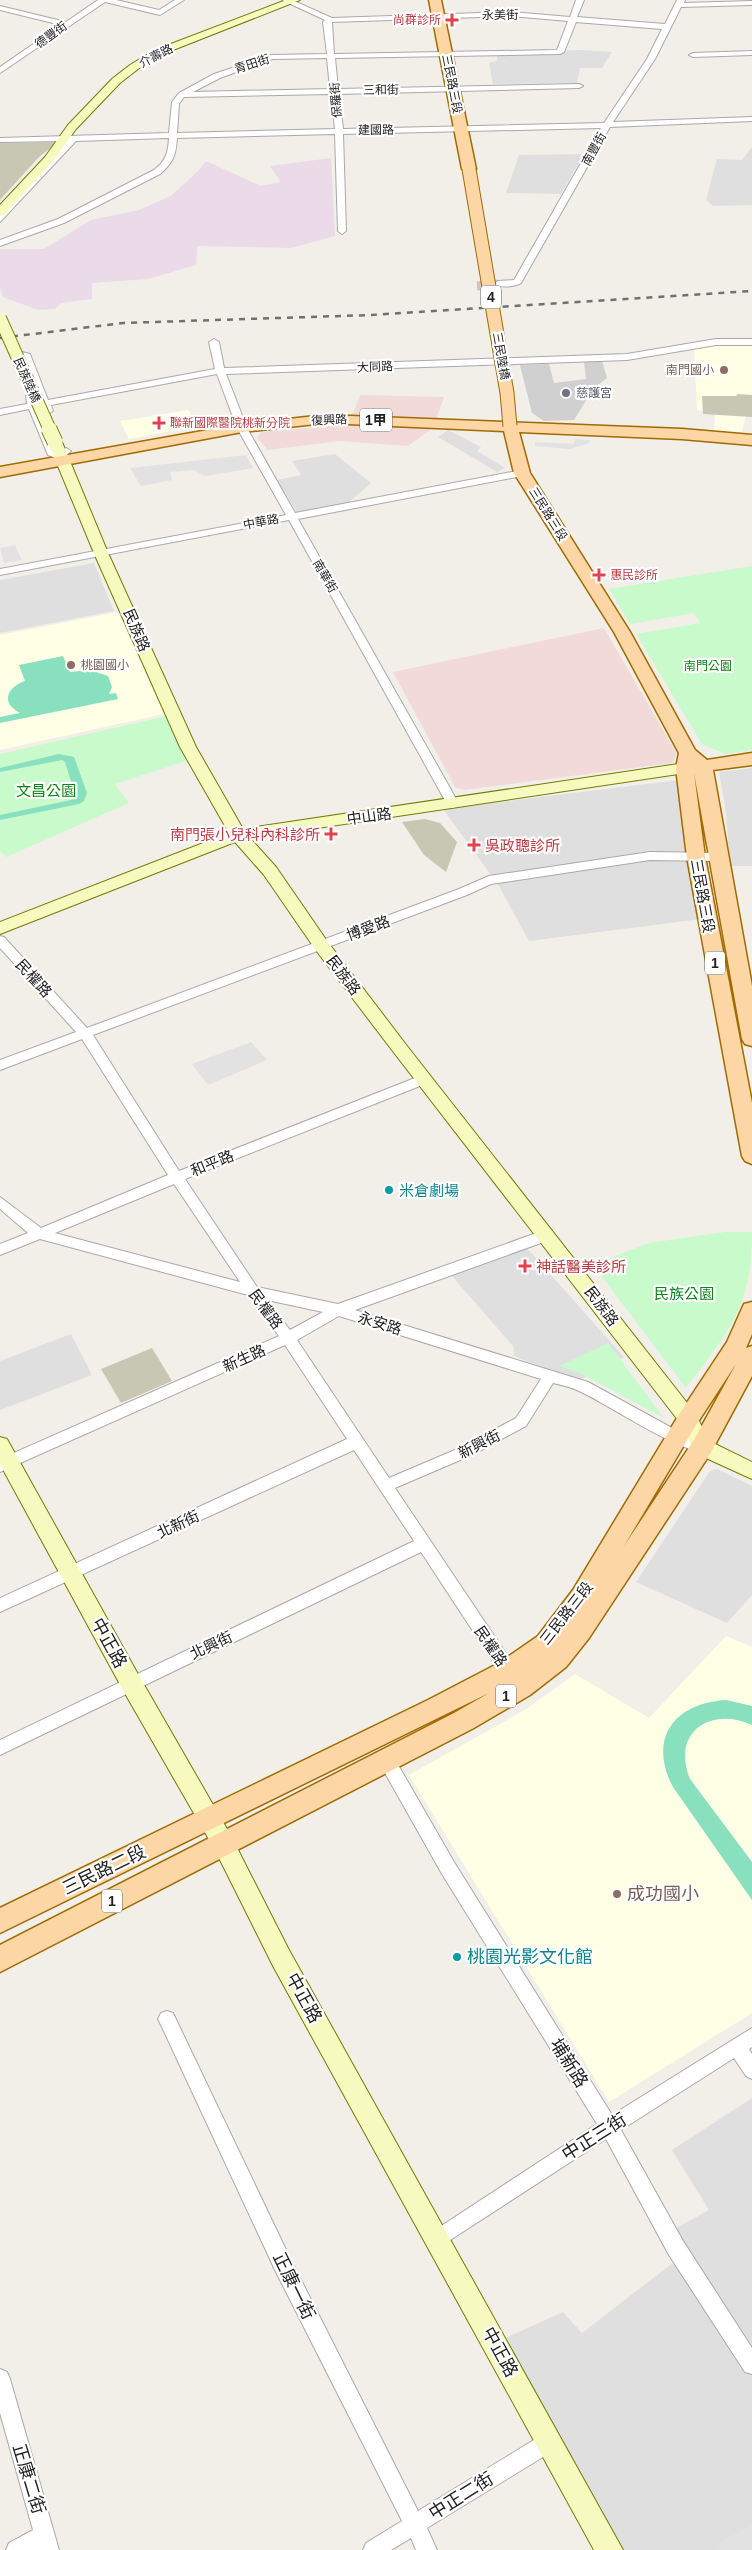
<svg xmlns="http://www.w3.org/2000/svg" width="752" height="2550" font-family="Helvetica,'Noto Sans TC',sans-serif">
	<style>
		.residential { fill: #e0dfdf }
		.commercial { fill: #f2dad9 }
		.industrial { fill: #ebdbe8 }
		.education { fill: #ffffe5 }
		.religious { fill: #d0d0d0 }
		.construction { fill: #c7c7b4 }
		.park { fill: #c8facc }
		.pitch { fill: #88e0be }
		.parking { fill: #e2e2e2 }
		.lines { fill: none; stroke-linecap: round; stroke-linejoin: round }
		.street-tunnel { stroke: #c8c6c1; stroke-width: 9; stroke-dasharray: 9 4.5; stroke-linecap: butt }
		.street-casing { stroke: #a9a9a9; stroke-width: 2 }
		.secondary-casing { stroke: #707d05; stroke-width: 2 }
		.primary-casing { stroke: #a06b00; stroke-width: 3 }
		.street { fill: #fff; fill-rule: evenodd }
		.secondary { fill: #f7fabf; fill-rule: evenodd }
		.primary { fill: #fcd6a4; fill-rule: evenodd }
		.rail { stroke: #707070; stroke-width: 2.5; stroke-dasharray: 6 6; stroke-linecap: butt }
		.secondary-bridge-far1-casing { stroke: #707d05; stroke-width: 14; stroke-linecap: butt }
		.secondary-bridge-casing { stroke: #707d05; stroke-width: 17; stroke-linecap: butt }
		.primary-bridge-casing { stroke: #a06b00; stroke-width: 15; stroke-linecap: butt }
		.secondary-bridge-far1 { stroke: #f7fabf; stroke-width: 12 }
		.secondary-bridge { stroke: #f7fabf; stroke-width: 15 }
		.primary-bridge { stroke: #fcd6a4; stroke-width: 13 }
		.health-dot { fill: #e0444e; stroke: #fff; stroke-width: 2 }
		.education-dot { fill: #8d6e63; stroke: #fff; stroke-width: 2 }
		.worship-dot { fill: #6b7280; stroke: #fff; stroke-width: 2 }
		.culture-dot { fill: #0f9aa8; stroke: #fff; stroke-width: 2 }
		.labels { text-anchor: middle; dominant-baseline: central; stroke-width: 4.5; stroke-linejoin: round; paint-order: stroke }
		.far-street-label { font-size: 12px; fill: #222; stroke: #fff }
		.far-health-label { font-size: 12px; fill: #be3a42; stroke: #fff; text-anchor: start }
		.far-education-label { font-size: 12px; fill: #785e54; stroke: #fff; text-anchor: end }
		.far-worship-label { font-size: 12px; fill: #5b616d; stroke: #fff; text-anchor: start }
		.far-park-label { font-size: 12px; fill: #0c8416; stroke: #fff }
		.shield { fill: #fff; stroke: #646464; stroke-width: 1 }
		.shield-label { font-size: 14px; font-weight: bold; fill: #222 }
		.street-label { font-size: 15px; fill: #222; stroke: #fff }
		.park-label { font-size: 15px; fill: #0c8416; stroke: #fff }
		.health-label { font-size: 15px; fill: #be3a42; stroke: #fff; text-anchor: start }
		.culture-label { font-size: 15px; fill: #0d838f; stroke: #fff; text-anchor: start }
		.near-street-label { font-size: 18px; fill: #222; stroke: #fff }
		.near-education-label { font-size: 18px; fill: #785e54; stroke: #fff; text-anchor: start }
		.near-culture-label { font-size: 18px; fill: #0d838f; stroke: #fff; text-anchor: start }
	</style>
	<rect width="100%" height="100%" fill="#f2efe9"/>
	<path class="residential" d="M581 50 612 52 602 68H580L577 83 493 84 489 63 497 61V52Z
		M752 147V205L713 206 706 200 717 159 742 160Z
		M584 154 561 194 506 193 519 155Z
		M448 430 481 447 477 451 505 468 497 472 438 437Z
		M335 454 371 483 347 504 298 514 277 480 301 475 292 461Z
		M94 563 114 611 0 633V580Z
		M752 768V866H730L726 813 719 772Z
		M679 780 701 919 529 941 499 886 443 809Z
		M527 1248 624 1357 578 1381 514 1356 513 1346 451 1275Z
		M71 1334 92 1375 0 1410V1361Z
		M717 1469 752 1486V1595L727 1623 636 1582 710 1471Z
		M752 2098V2550H616L501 2340 563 2312 582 2333 674 2262 660 2237 709 2210 672 2150Z"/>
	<path class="commercial" d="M360 395 444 397 433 428 408 446 339 441 268 450 257 438 261 432 343 425 354 411Z
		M604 628 677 754 672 763 464 790 455 787 393 672Z"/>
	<path class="industrial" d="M331 158 335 236 291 248 197 246 196 265 148 279 92 283V299L61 303 55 309 38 310 3 297 0 288V249H44L91 220 139 210 171 196 198 171 206 161 261 186 281 182 270 166Z"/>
	<path class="education" d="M717 343 752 345V415H746L742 432 714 431 715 413 697 410 694 348Z
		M188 410 199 426 129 439 120 421Z
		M118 612 164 714 0 750V635Z
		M726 1636 752 1647V2013L609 2102 409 1775 528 1708 575 1674 649 1718Z"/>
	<path class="religious" d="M602 361 607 378 593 389 574 420 544 421 532 413 520 365 549 364 554 383 586 379 584 362Z"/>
	<path class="construction" d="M58 142 39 157 0 200V143Z
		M738 394 752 395V417L703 414 702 396H736Z
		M425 819 440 823 457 842 446 872 424 855 402 822Z
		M152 1348 172 1381 121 1403 101 1369Z"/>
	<path class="park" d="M752 566V750L725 754 702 744 636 634 700 623 694 613 630 624 609 589Z
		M167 716 186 761 115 784 129 803 6 857 0 851V754Z
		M725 1232H752C752 1307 729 1331 686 1388L593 1265 648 1243Z
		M608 1343 664 1418 582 1374 559 1366Z"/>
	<path class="pitch" d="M63 656 70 672 90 670 108 676 112 687 109 694 116 693 118 699 0 723V717L20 713C0 703 7 687 25 681L19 665Z
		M59 754 74 757 87 793 84 801 79 804 0 820V815L71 800 76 797 65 762 62 760 0 772V768Z
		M726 1700 752 1706V1725C710 1706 671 1733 690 1779L752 1862V1900L673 1787C647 1738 675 1703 726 1700Z"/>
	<path class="parking" d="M575 439 589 440 590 443 569 449 535 446V442L574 444Z
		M246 455 253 468 206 476 193 470 170 472 172 480 141 486 130 468Z
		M15 545 22 560 4 563 0 548Z
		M251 1042 267 1060 208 1085 192 1064Z
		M752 2524V2550H720L718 2544Z"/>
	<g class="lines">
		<path class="street-tunnel" d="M477 286 498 284"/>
		<defs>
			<path id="street" d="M98 0H116L159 10 175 0H184L160 15 105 2 0 73V67L61 25 0 10V6L66 22Z
				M282 0H292L332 18 511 12 570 17 576 0H584L577 17 665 24 677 0H685L684 3 752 1V5L681 7 655 59 613 122 752 117V121L610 127 521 283C515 287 500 288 494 284L498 281 514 280 601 128 343 134 346 231 342 234 338 231 335 134 177 138C176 155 173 163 160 174L64 223 0 246V240L58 219 154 170C166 161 168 153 169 138L76 141 0 222V214L67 141 0 142V138L169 133 172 102 179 93 214 74 271 55 327 54 323 22 325 20ZM511 16 568 21 557 50 334 54 332 22ZM576 22 662 29 647 59 604 123 343 129 339 94 579 88 583 86 579 84 338 89 335 58 560 54 564 52ZM327 58 330 89 193 92 220 78 272 59ZM331 94 335 129 177 133 179 104 184 97Z
				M752 51V55L693 57 689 55 693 53Z
				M214 339 219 342 224 368 627 354 716 339H752V345H716L627 360 226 374 247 428 295 513 522 470 527 473 522 476 298 519 459 804 453 808 447 804 289 520 0 575V569L286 515 237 428 217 374 51 405 53 411 48 414 45 413 42 407 38 408 57 453 66 448 71 451 61 460 48 455 29 409 0 415V409L27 404 26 396H32L36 402H39L20 354 22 352 30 354 48 400 215 369 209 342Z
				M650 852 719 853 725 857 719 861 650 860 491 884 467 895 93 1035 179 1171 420 1076H430L431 1079 430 1082 185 1179 257 1287 338 1304 542 1231H552L554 1235 552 1239 355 1310 588 1382 683 1434 707 1443 709 1447 707 1451C687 1458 603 1401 579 1391 571 1387 562 1385 553 1383L526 1426 472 1455 395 1488 517 1670 519 1675 517 1680 511 1682 505 1680 421 1552 0 1755V1740L414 1541 354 1450 0 1612V1598L347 1439 285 1345 0 1472V1459L279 1336 248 1295 40 1239 0 1255V1244L28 1233 0 1209V1197L41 1228 168 1175 82 1039 0 1070V1060L76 1032 0 948V936L4 937 87 1028 459 889 489 876ZM174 1184 240 1282 55 1233ZM267 1300 323 1312 290 1330ZM339 1316 541 1379 516 1418 462 1447 389 1478 297 1340Z
				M387 1754 393 1756 454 1862 612 2115 752 2028V2047L749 2049 752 2054V2079L746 2076 734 2058 621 2130 683 2241 752 2348V2374L745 2372 669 2255 606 2139 444 2244 438 2247 432 2244 429 2238 432 2232 597 2124 442 1874 381 1766 379 1761 381 1756Z
				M167 2011 173 2013 289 2256 418 2511 542 2435 549 2432 556 2435 559 2442 556 2449 427 2528 437 2550H416L411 2538 391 2550H363L366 2543 402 2521 275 2270 161 2025 158 2019 161 2013Z
				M0 2369 7 2372 10 2379 59 2550H6L9 2543 33 2530 0 2413Z"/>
			<path id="secondary" d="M286 0H300L163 54 138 69 120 83 76 129 53 161 4 215 0 216V205L45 157 68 125 112 79 130 65 155 50Z
				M55 438 62 442 108 553 196 747 243 829 685 763 690 765 693 768 690 771 685 773 250 838 276 867 327 941 407 1046 695 1413 709 1441 752 1462V1479L695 1453 681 1424 395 1054 315 949 264 875 235 842 0 934V922L229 833 180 747 94 553 48 442Z
				M0 1437 7 1439 139 1676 231 1836 289 1950 623 2550H594L273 1966 215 1850 123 1690 0 1464Z"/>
			<path id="primary" d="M429 0H441L476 169 469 173 462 169Z
				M325 415 682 429 752 435V445L682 439 519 432 530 473 630 632 695 750 707 760 752 753V765L713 770 752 986V1046L745 1044 742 1039 694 773 705 857 752 1103V1164L745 1161 742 1156 687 857 676 768 679 753 614 632 514 473 504 431 325 423 242 432 0 477V467L242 424Z
				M752 1302V1334L746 1348 752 1346V1376L710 1454 589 1638 566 1667 530 1695 472 1729 0 1972V1945L454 1713 489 1693 0 1933V1908L428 1700 499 1663 538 1636 573 1590 680 1413 727 1342 744 1304ZM736 1364 694 1440 624 1546 696 1425Z"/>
		</defs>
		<use href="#street" class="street-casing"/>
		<use href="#secondary" class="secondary-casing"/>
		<use href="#primary" class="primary-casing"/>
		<use href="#street" class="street"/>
		<use href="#secondary" class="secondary"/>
		<use href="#primary" class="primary"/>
		<path class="rail" d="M0 338 123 323 371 315 752 291"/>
		<defs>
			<path id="secondary-bridge-far1" d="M0 318 50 430"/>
			<path id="secondary-bridge" d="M49 429 55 442"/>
			<path id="primary-bridge" d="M469 169 507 393 510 426"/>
		</defs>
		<use href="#secondary-bridge-far1" class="secondary-bridge-far1-casing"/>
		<use href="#secondary-bridge" class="secondary-bridge-casing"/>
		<use href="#primary-bridge" class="primary-bridge-casing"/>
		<use href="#secondary-bridge-far1" class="secondary-bridge-far1"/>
		<use href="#secondary-bridge" class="secondary-bridge"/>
		<use href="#primary-bridge" class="primary-bridge"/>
	</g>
	<g class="health-dot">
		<path d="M449.5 12.5h5v5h5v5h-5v5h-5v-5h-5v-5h5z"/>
		<path d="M156.5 415.5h5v5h5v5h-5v5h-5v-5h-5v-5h5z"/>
		<path d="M596.5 567.5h5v5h5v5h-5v5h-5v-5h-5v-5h5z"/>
		<path d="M328.5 826.5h5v5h5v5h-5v5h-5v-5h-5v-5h5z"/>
		<path d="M471.5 837.5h5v5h5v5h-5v5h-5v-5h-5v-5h5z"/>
		<path d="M522.5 1258.5h5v5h5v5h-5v5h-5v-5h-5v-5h5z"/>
	</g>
	<g class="education-dot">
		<circle cx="724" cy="370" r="5"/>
		<circle cx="71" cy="665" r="5"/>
		<circle cx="617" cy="1894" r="5"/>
	</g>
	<circle class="worship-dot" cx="566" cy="393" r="5"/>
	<g class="culture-dot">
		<circle cx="389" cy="1190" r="5"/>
		<circle cx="457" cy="1957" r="5"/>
	</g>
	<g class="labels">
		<g class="far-street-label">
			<text x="500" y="15">永美街</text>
			<text transform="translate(51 35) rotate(-36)">德豐街</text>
			<text transform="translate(156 56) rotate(-27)">介壽路</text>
			<text transform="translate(252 64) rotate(-18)">青田街</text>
			<text transform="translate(452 84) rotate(79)">三民路三段</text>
			<text transform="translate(381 90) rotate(-1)">三和街</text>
			<text transform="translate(336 100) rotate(-95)">保羅街</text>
			<text transform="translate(376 130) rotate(-1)">建國路</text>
			<text transform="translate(594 149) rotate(-61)">南豐街</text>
			<text transform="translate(501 356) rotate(80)">三民陸橋</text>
			<text transform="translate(375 367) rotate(-3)">大同路</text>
			<text transform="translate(27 380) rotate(66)">民族陸橋</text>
			<text transform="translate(329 420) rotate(-2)">復興路</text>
			<text transform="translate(548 514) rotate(58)">三民路三段</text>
			<text transform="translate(261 522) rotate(-11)">中華路</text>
			<text transform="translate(325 576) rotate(60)">南華街</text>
		</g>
		<g class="far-health-label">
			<text x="441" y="20" text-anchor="end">尚群診所</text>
			<text x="170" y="423">聯新國際醫院桃新分院</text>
			<text x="610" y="575">惠民診所</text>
		</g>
		<g class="far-education-label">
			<text x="714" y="370">南門國小</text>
			<text x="81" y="665" text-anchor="start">桃園國小</text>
		</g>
		<g class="far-worship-label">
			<text x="576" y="393">慈護宮</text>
		</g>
		<g class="far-park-label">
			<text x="708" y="666">南門公園</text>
		</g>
		<g class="shield">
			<rect x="481" y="285.5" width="20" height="23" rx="4"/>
			<rect x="360" y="408.5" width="32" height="23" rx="4"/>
			<rect x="705" y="951.5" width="20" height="23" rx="4"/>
			<rect x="496" y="1684.5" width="20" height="23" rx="4"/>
			<rect x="102" y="1889.5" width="20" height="23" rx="4"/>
		</g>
		<g class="shield-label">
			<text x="491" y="297">4</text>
			<text x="376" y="420">1甲</text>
			<text x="715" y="963">1</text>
			<text x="506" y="1696">1</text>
			<text x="112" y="1901">1</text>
		</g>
		<g class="street-label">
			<text transform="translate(137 630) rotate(67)">民族路</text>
			<text transform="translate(369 816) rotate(-8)">中山路</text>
			<text transform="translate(703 896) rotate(80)">三民路三段</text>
			<text transform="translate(368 928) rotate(-20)">博愛路</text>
			<text transform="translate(344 975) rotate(53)">民族路</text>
			<text transform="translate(34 978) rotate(48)">民權路</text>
			<text transform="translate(212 1163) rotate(-22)">和平路</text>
			<text transform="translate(602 1306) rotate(53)">民族路</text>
			<text transform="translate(266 1309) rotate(54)">民權路</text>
			<text transform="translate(380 1323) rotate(17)">永安路</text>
			<text transform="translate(244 1358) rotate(-24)">新生路</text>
			<text transform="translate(479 1444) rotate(-27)">新興街</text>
			<text transform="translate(178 1524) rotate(-25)">北新街</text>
			<text transform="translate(566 1613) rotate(-52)">三民路三段</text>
			<text transform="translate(211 1645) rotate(-25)">北興街</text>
			<text transform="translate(491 1646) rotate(56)">民權路</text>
		</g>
		<g class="park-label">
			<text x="46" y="790">文昌公園</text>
			<text x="684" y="1293">民族公園</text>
		</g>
		<g class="health-label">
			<text x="320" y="834" text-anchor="end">南門張小兒科內科診所</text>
			<text x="485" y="845">吳政聰診所</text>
			<text x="536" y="1266">神話醫美診所</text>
		</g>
		<g class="culture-label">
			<text x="399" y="1190">米倉劇場</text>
		</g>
		<g class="near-street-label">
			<text transform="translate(109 1643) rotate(61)">中正路</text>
			<text transform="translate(104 1870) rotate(-26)">三民路二段</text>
			<text transform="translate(304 1998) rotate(61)">中正路</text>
			<text transform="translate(569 2063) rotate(58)">埔新路</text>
			<text transform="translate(594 2137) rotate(-32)">中正三街</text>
			<text transform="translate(294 2286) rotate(64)">正康一街</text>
			<text transform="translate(500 2352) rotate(61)">中正路</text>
			<text transform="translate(29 2479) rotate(73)">正康二街</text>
			<text transform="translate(461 2496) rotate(-32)">中正二街</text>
		</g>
		<g class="near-education-label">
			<text x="627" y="1894">成功國小</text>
		</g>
		<g class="near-culture-label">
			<text x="467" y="1957">桃園光影文化館</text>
		</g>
	</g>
</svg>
